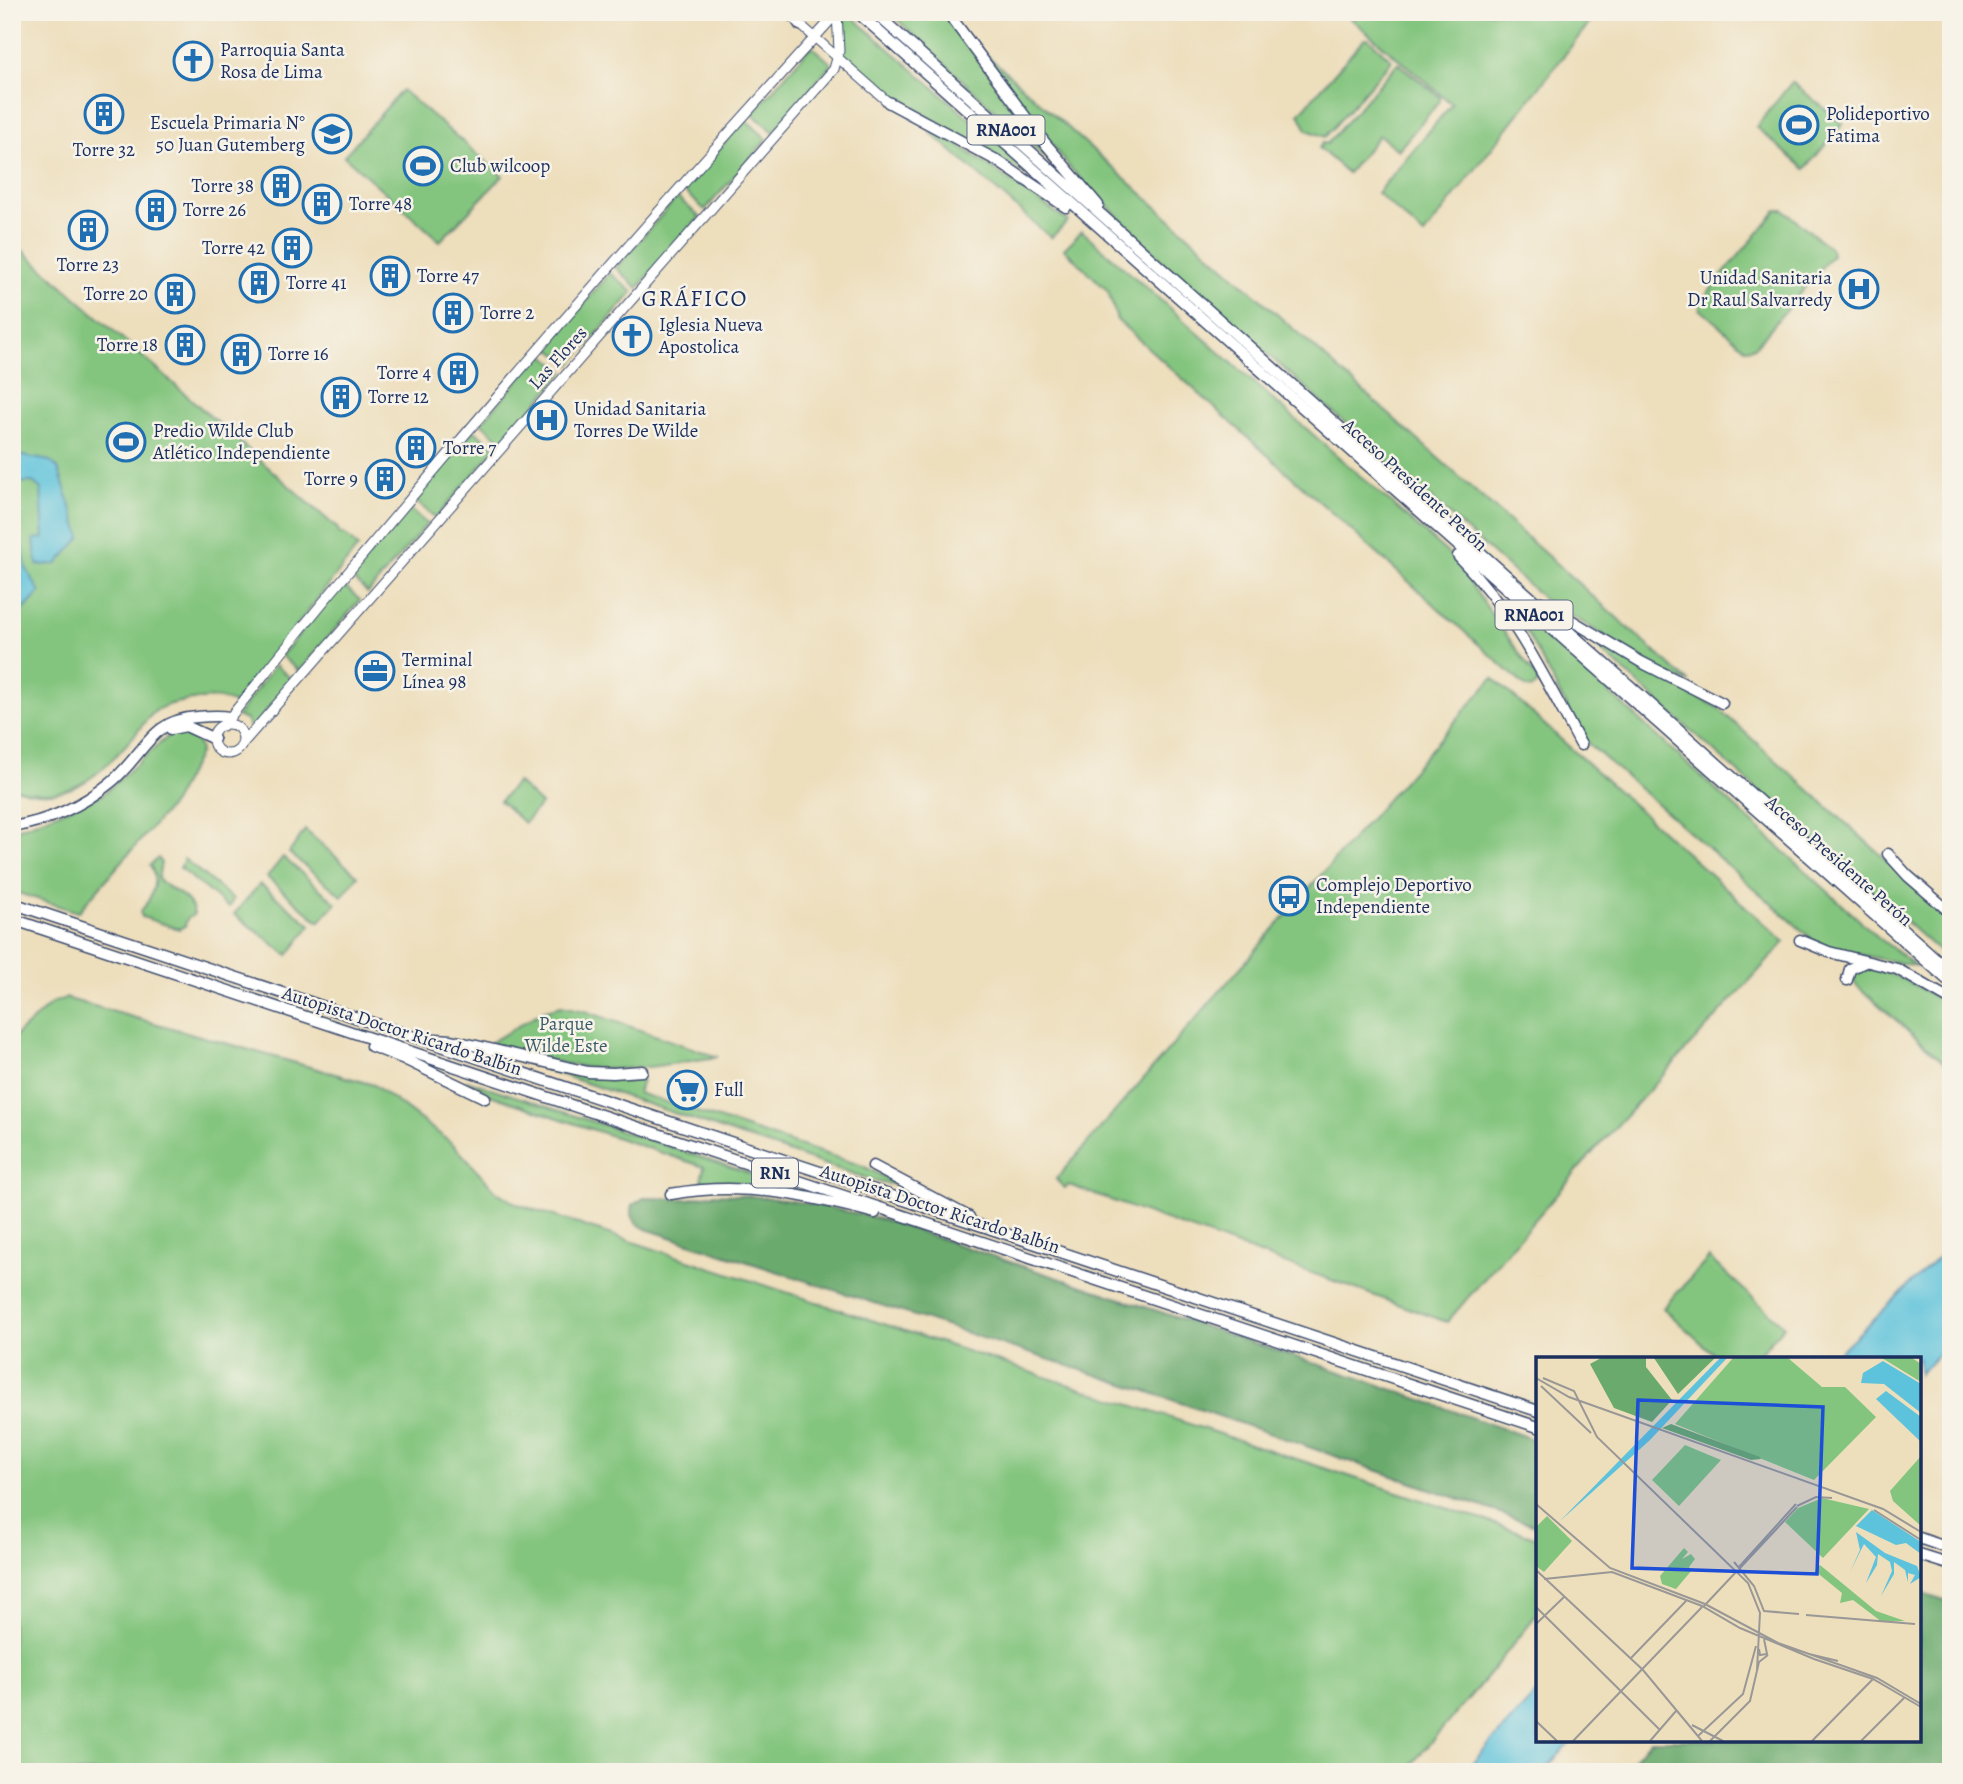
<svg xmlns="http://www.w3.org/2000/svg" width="1963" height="1784" font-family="Alegreya,serif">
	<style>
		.green { fill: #83c57e; stroke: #4f7a6e; stroke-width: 2 }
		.forest { fill: #6aaa6d; stroke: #426c66; stroke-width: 2 }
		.water { fill: #5dc2db; stroke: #3c789c; stroke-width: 2 }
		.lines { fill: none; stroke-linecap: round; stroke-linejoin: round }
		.secondary-casing { stroke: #3a496c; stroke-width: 11 }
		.highway-casing { stroke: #3a496c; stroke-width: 13 }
		.secondary { stroke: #fff; stroke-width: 9 }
		.highway { stroke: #fff; stroke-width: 10 }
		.labels { text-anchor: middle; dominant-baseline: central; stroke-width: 5; stroke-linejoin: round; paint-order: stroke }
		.shield { fill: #f7f3e8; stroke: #5d6a87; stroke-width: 2 }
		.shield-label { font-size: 18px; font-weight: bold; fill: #1b2f5e }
		.poi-label { font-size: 19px; fill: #1b2f5e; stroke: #f7f3e8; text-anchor: start }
		.street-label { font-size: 19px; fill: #1b2f5e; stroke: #f7f3e8 }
		.park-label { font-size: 19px; fill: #3a5c68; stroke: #f7f3e8 }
		.quarter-label { font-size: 23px; letter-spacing: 2px; fill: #1b2f5e; stroke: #f7f3e8 }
		.inset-road { fill: none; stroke: #999896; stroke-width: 2 }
		.view { fill: #1d4ed8; fill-opacity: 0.15; stroke: #1d4ed8; stroke-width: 3.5 }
		.inset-edge { fill: none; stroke: #1b2f5e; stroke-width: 3.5 }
	</style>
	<rect width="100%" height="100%" fill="#f7f3e8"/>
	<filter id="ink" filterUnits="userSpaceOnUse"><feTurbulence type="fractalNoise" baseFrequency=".0143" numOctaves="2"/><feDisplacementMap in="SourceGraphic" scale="14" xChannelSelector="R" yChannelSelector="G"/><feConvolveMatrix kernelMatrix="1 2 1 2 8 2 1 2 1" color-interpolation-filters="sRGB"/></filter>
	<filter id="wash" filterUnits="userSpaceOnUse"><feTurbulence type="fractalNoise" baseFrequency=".00686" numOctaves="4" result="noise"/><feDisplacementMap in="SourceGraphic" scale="28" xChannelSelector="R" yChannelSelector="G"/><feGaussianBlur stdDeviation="1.57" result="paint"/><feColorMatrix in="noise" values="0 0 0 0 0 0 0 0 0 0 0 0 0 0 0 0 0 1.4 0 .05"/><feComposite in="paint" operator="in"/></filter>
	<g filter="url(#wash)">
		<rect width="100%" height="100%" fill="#eddebc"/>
		<path class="green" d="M889 12H939L956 27 1064 175Z
			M1343 12H1598L1424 235 1377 193 1452 104Z
			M848 13 1051 189 888 93 844 56V18Z
			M1368 38 1392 60 1325 137 1307 130 1299 114 1364 39Z
			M811 46 832 64 774 132 752 114Z
			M980 49 1690 683 1669 675 1544 599 1160 259 1070 168Z
			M1398 63 1440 97V101L1398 150 1379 135 1348 173 1319 148 1323 143 1327 144Z
			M1792 82 1843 124 1805 169 1756 127Z
			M402 90 503 176 440 241 344 156Z
			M745 119 767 139 705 210 683 190Z
			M937 130 1068 221 1051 238 930 132Z
			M677 197 700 217 638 288 616 268Z
			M1777 210H1784L1831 249 1832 255 1755 347 1745 348 1700 309V302Z
			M1082 231 1451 556 1538 680 1537 685 1531 689 1526 687 1117 320 1108 291 1064 249Z
			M12 241 338 529 339 534H344L358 547 235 704C220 697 210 698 193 700 182 702 167 703 157 710 148 716 140 729 132 738 98 777 66 807 12 787Z
			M610 273 633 292 570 365 547 346Z
			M542 353 564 372 503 442 481 423Z
			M474 430 496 448 436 518 414 500Z
			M409 508 427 524 368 593 350 577Z
			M342 584 360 600 299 671 281 656Z
			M1511 603 1879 938 1916 966 1821 947 1584 740Z
			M1580 632 1718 708 1951 918V962Z
			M275 665 293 680 251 729 246 720 237 716Z
			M1493 678 1785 942 1601 1143 1447 1322 1069 1185 1065 1188 1056 1179Z
			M175 730 191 732 200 748 199 754 173 803 78 912 12 891V831L102 795Z
			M517 782 541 804 524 823 500 801Z
			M305 830 358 876 342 896 289 853Z
			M283 857 336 903 319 922 267 877Z
			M158 858 161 863 158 879C170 892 190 893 194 914L187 919 185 926 179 929 142 917 140 912C151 900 160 880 150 865Z
			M184 859 233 899 229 907 226 906 180 868Z
			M260 884 311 925 288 955 234 914Z
			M1861 967C1896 972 1922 988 1951 1007V1068L1855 984 1853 974Z
			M65 998 374 1085 453 1144 497 1192 517 1204 1538 1538V1611L1529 1625 1486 1678 1405 1772H12V1039L52 1003Z
			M561 1006 585 1011 718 1057C678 1062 635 1072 595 1068 559 1065 524 1053 490 1043L543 1011Z
			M539 1067 608 1078 642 1080 638 1093 863 1166 899 1185 881 1183 817 1162Z
			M466 1080 810 1193 739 1185H700L704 1167 493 1096Z
			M1709 1258 1784 1326 1755 1359H1719L1663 1308Z"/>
		<path class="forest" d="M713 1194C771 1195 827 1206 884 1220L1368 1381 1538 1441V1526L1152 1393 646 1229 636 1223 631 1213 633 1205 644 1198 688 1199Z
			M1919 1592 1951 1602V1772H1623L1650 1740H1919Z"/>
		<path class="water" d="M12 454 50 461 58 468 81 537 57 564 37 565 34 539 44 538 41 489 33 482 12 483Z
			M12 527 22 544 26 568 40 592 12 623Z
			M1951 1245V1341L1919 1374V1359H1832Z
			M1538 1691V1740H1574L1542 1772H1464Z"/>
	</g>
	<g filter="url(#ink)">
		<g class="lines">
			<defs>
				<path id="secondary" d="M786 12 888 102
					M213 739a15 15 0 1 1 30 0a15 15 0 1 1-30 0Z
					M223 726C262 678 300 629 340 582 502 389 668 198 838 12
					M243 743 834 69 839 51 837 13"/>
				<path id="highway" d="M792 12 800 25
					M857 12 1951 983
					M874 12 1951 972
					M953 20 1045 143 1098 205
					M888 102 996 160 1066 207
					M1458 556C1514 613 1543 675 1581 745
					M1541 602 1641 662 1722 703
					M171 729 186 726 214 739
					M12 827C48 821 82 806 110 783 143 757 150 719 197 717 208 716 219 715 229 717
					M1888 854 1908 876 1951 913
					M12 903 1538 1411
					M12 919 1538 1427
					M1800 940 1829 952 1897 969 1951 1000
					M1847 980 1850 969 1865 962
					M435 1039 451 1040 588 1072 613 1073 642 1071
					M371 1046 402 1058 485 1098
					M873 1166 969 1217
					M671 1194C742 1181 806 1195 875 1213
					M1919 1538 1951 1549
					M1919 1555 1951 1565"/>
			</defs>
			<use href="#secondary" class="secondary-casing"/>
			<use href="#highway" class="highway-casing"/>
			<use href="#secondary" class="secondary"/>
			<use href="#highway" class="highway"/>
		</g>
	</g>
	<defs>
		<symbol id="church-ring" viewBox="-11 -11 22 22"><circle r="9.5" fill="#f7f3e8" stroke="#1f6fb2" stroke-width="1.5"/><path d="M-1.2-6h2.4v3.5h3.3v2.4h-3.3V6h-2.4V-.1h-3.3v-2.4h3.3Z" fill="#1f6fb2"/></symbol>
		<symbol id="building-ring" viewBox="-11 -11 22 22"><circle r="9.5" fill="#f7f3e8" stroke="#1f6fb2" stroke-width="1.5"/><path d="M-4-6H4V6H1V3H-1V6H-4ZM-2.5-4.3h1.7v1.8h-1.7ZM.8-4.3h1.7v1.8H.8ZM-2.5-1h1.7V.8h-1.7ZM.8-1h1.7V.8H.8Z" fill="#1f6fb2"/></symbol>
		<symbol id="stadium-ring" viewBox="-11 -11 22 22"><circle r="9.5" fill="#f7f3e8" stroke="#1f6fb2" stroke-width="1.5"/><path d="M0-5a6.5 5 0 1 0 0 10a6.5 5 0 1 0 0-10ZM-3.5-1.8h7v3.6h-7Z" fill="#1f6fb2"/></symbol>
		<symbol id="school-ring" viewBox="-11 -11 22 22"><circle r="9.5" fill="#f7f3e8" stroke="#1f6fb2" stroke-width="1.5"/><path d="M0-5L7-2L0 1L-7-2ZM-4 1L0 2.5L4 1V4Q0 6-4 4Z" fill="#1f6fb2"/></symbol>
		<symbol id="hospital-ring" viewBox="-11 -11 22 22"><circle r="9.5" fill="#f7f3e8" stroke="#1f6fb2" stroke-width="1.5"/><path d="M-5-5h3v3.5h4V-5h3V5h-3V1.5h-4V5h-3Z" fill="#1f6fb2"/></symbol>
		<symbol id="office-ring" viewBox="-11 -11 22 22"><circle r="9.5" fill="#f7f3e8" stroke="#1f6fb2" stroke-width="1.5"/><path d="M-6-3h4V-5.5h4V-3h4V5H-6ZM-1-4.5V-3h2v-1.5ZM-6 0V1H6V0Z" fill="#1f6fb2"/></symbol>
		<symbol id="bus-ring" viewBox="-11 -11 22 22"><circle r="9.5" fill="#f7f3e8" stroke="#1f6fb2" stroke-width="1.5"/><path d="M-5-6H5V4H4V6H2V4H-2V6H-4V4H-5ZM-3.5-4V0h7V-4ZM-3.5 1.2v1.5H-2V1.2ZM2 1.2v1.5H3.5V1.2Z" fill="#1f6fb2"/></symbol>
		<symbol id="supermarket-ring" viewBox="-11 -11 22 22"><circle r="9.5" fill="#f7f3e8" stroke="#1f6fb2" stroke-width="1.5"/><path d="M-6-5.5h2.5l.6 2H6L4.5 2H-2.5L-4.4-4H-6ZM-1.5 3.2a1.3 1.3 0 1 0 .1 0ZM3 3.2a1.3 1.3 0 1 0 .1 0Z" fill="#1f6fb2"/></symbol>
	</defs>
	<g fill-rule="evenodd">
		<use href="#church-ring" x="171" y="39" width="44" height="44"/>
		<use href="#building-ring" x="82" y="92" width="44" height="44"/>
		<use href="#stadium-ring" x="1777" y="103" width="44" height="44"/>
		<use href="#school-ring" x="310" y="112" width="44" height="44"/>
		<use href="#stadium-ring" x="401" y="144" width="44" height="44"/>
		<use href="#building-ring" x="259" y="164" width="44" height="44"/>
		<use href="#building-ring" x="300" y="182" width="44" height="44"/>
		<use href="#building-ring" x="134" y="188" width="44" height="44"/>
		<use href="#building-ring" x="66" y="208" width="44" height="44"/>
		<use href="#building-ring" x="270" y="226" width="44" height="44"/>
		<use href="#building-ring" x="368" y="254" width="44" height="44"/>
		<use href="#building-ring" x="237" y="261" width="44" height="44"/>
		<use href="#hospital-ring" x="1837" y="267" width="44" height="44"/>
		<use href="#building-ring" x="153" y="272" width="44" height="44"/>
		<use href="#building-ring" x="431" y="291" width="44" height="44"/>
		<use href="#church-ring" x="610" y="314" width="44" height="44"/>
		<use href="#building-ring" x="163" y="323" width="44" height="44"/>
		<use href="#building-ring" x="219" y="332" width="44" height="44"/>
		<use href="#building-ring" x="436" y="351" width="44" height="44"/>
		<use href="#building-ring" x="319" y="375" width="44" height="44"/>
		<use href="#hospital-ring" x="525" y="398" width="44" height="44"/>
		<use href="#stadium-ring" x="104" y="420" width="44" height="44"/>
		<use href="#building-ring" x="394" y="426" width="44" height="44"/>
		<use href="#building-ring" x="363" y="457" width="44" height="44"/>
		<use href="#office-ring" x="353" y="649" width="44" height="44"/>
		<use href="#bus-ring" x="1267" y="874" width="44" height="44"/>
		<use href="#supermarket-ring" x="665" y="1068" width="44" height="44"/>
	</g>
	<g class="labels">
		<g class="shield">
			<rect x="967.5" y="115.5" width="77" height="29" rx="5"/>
			<rect x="1495.5" y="600.5" width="77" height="29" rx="5"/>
			<rect x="752" y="1158.5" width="46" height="29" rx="5"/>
		</g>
		<g class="shield-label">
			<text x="1006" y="130">RNA001</text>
			<text x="1534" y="615">RNA001</text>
			<text x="775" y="1173">RN1</text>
		</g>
		<g class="poi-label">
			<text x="220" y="50">Parroquia Santa<tspan x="220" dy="22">Rosa de Lima</tspan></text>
			<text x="1826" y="114">Polideportivo<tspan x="1826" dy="22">Fatima</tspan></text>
			<text x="305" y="123" text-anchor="end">Escuela Primaria N°<tspan x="305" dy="22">50 Juan Gutemberg</tspan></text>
			<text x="104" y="150" text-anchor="middle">Torre 32</text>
			<text x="450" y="166">Club wilcoop</text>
			<text x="254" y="186" text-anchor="end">Torre 38</text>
			<text x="349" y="204">Torre 48</text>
			<text x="183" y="210">Torre 26</text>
			<text x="265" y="248" text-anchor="end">Torre 42</text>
			<text x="88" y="265" text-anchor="middle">Torre 23</text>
			<text x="417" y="276">Torre 47</text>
			<text x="1832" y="278" text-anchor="end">Unidad Sanitaria<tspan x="1832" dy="22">Dr Raul Salvarredy</tspan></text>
			<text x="286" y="283">Torre 41</text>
			<text x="148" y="294" text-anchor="end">Torre 20</text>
			<text x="480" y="313">Torre 2</text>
			<text x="659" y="325">Iglesia Nueva<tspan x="659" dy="22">Apostolica</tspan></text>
			<text x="158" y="345" text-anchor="end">Torre 18</text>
			<text x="268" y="354">Torre 16</text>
			<text x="431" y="373" text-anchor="end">Torre 4</text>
			<text x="368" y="397">Torre 12</text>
			<text x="574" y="409">Unidad Sanitaria<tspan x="574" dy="22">Torres De Wilde</tspan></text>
			<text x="153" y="431">Predio Wilde Club<tspan x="153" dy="22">Atlético Independiente</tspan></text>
			<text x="443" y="448">Torre 7</text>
			<text x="358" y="479" text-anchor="end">Torre 9</text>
			<text x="402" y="660">Terminal<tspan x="402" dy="22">Línea 98</tspan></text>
			<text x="1316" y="885">Complejo Deportivo<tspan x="1316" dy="22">Independiente</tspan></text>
			<text x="714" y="1090">Full</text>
		</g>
		<g class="street-label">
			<text transform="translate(558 358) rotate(-48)">Las Flores</text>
			<text transform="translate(1415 485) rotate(42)">Acceso Presidente Perón</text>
			<text transform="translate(1839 861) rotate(41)">Acceso Presidente Perón</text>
			<text transform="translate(402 1031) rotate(18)">Autopista Doctor Ricardo Balbín</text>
			<text transform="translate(940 1209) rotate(18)">Autopista Doctor Ricardo Balbín</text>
		</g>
		<g class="park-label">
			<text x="566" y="1024">Parque<tspan x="566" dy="22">Wilde Este</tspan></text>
		</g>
		<g class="quarter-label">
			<text x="695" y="298">GRÁFICO</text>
		</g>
	</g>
	<g transform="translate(1536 1357)">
		<rect width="385" height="385" fill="#eddebc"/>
		<path d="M197 1H252L286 30H309L340 60 278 123 139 67ZM346 1H376L385 7V25ZM149 88 185 103 143 149 116 123ZM385 99V169L357 144 354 134ZM286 141 333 152 287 201 249 165 262 151ZM11 159 36 184 8 215 0 209V170ZM148 191 152 195 146 202 155 197 159 202 153 210 156 213 140 232 126 227 124 219ZM284 208 340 254 369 264 346 265 317 243 304 246 306 236 279 214Z" fill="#83c57e"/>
		<path d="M65 1H110V10L136 43 116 65 78 51 54 7ZM118 1H179L142 37ZM135 67 224 100 225 102 215 103 126 71Z" fill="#6aaa6d"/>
		<path d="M184 1H191L114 83 24 164ZM347 4 385 27V56L348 27 325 26 327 16ZM350 34 385 60V85L340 42ZM336 153 385 185V197L370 186 360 188 320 169ZM320 175 349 196 381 209 385 220 374 227 379 218 372 216V225L369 213 358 205V217L345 239 356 214 354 205 342 197 341 208 330 226 340 200 328 187 314 215 324 193Z" fill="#5dc2db"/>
		<path class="inset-road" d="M0 21 33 40 347 152 385 175M7 21 38 34 61 80 212 226 224 256 221 313M5 29 55 76M0 147 74 211 169 247 242 286 341 321 385 347M261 149 280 140 296 141M338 153 385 183M198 205 218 229 228 254 263 257M202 211 260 147M204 211 261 150M0 213 107 313 166 384M8 222 76 215 166 249 204 271 278 302 337 322 385 350M168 249 200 215M0 250 123 372M270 258 379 267M0 267 28 240M223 292 224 298 231 297 228 282M273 297 302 304M95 301 150 244M0 364 21 384M156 368 187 384M162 379 207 337 220 289M37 384 166 250M114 384 140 354M174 384 214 344 223 305 232 298M276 384 337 322M325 384 368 341"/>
		<path class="view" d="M102 43 287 50 281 217 96 211Z"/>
		<rect width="385" height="385" class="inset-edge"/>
	</g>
	<rect width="1963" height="1784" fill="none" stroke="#f7f3e8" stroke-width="42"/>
</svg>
